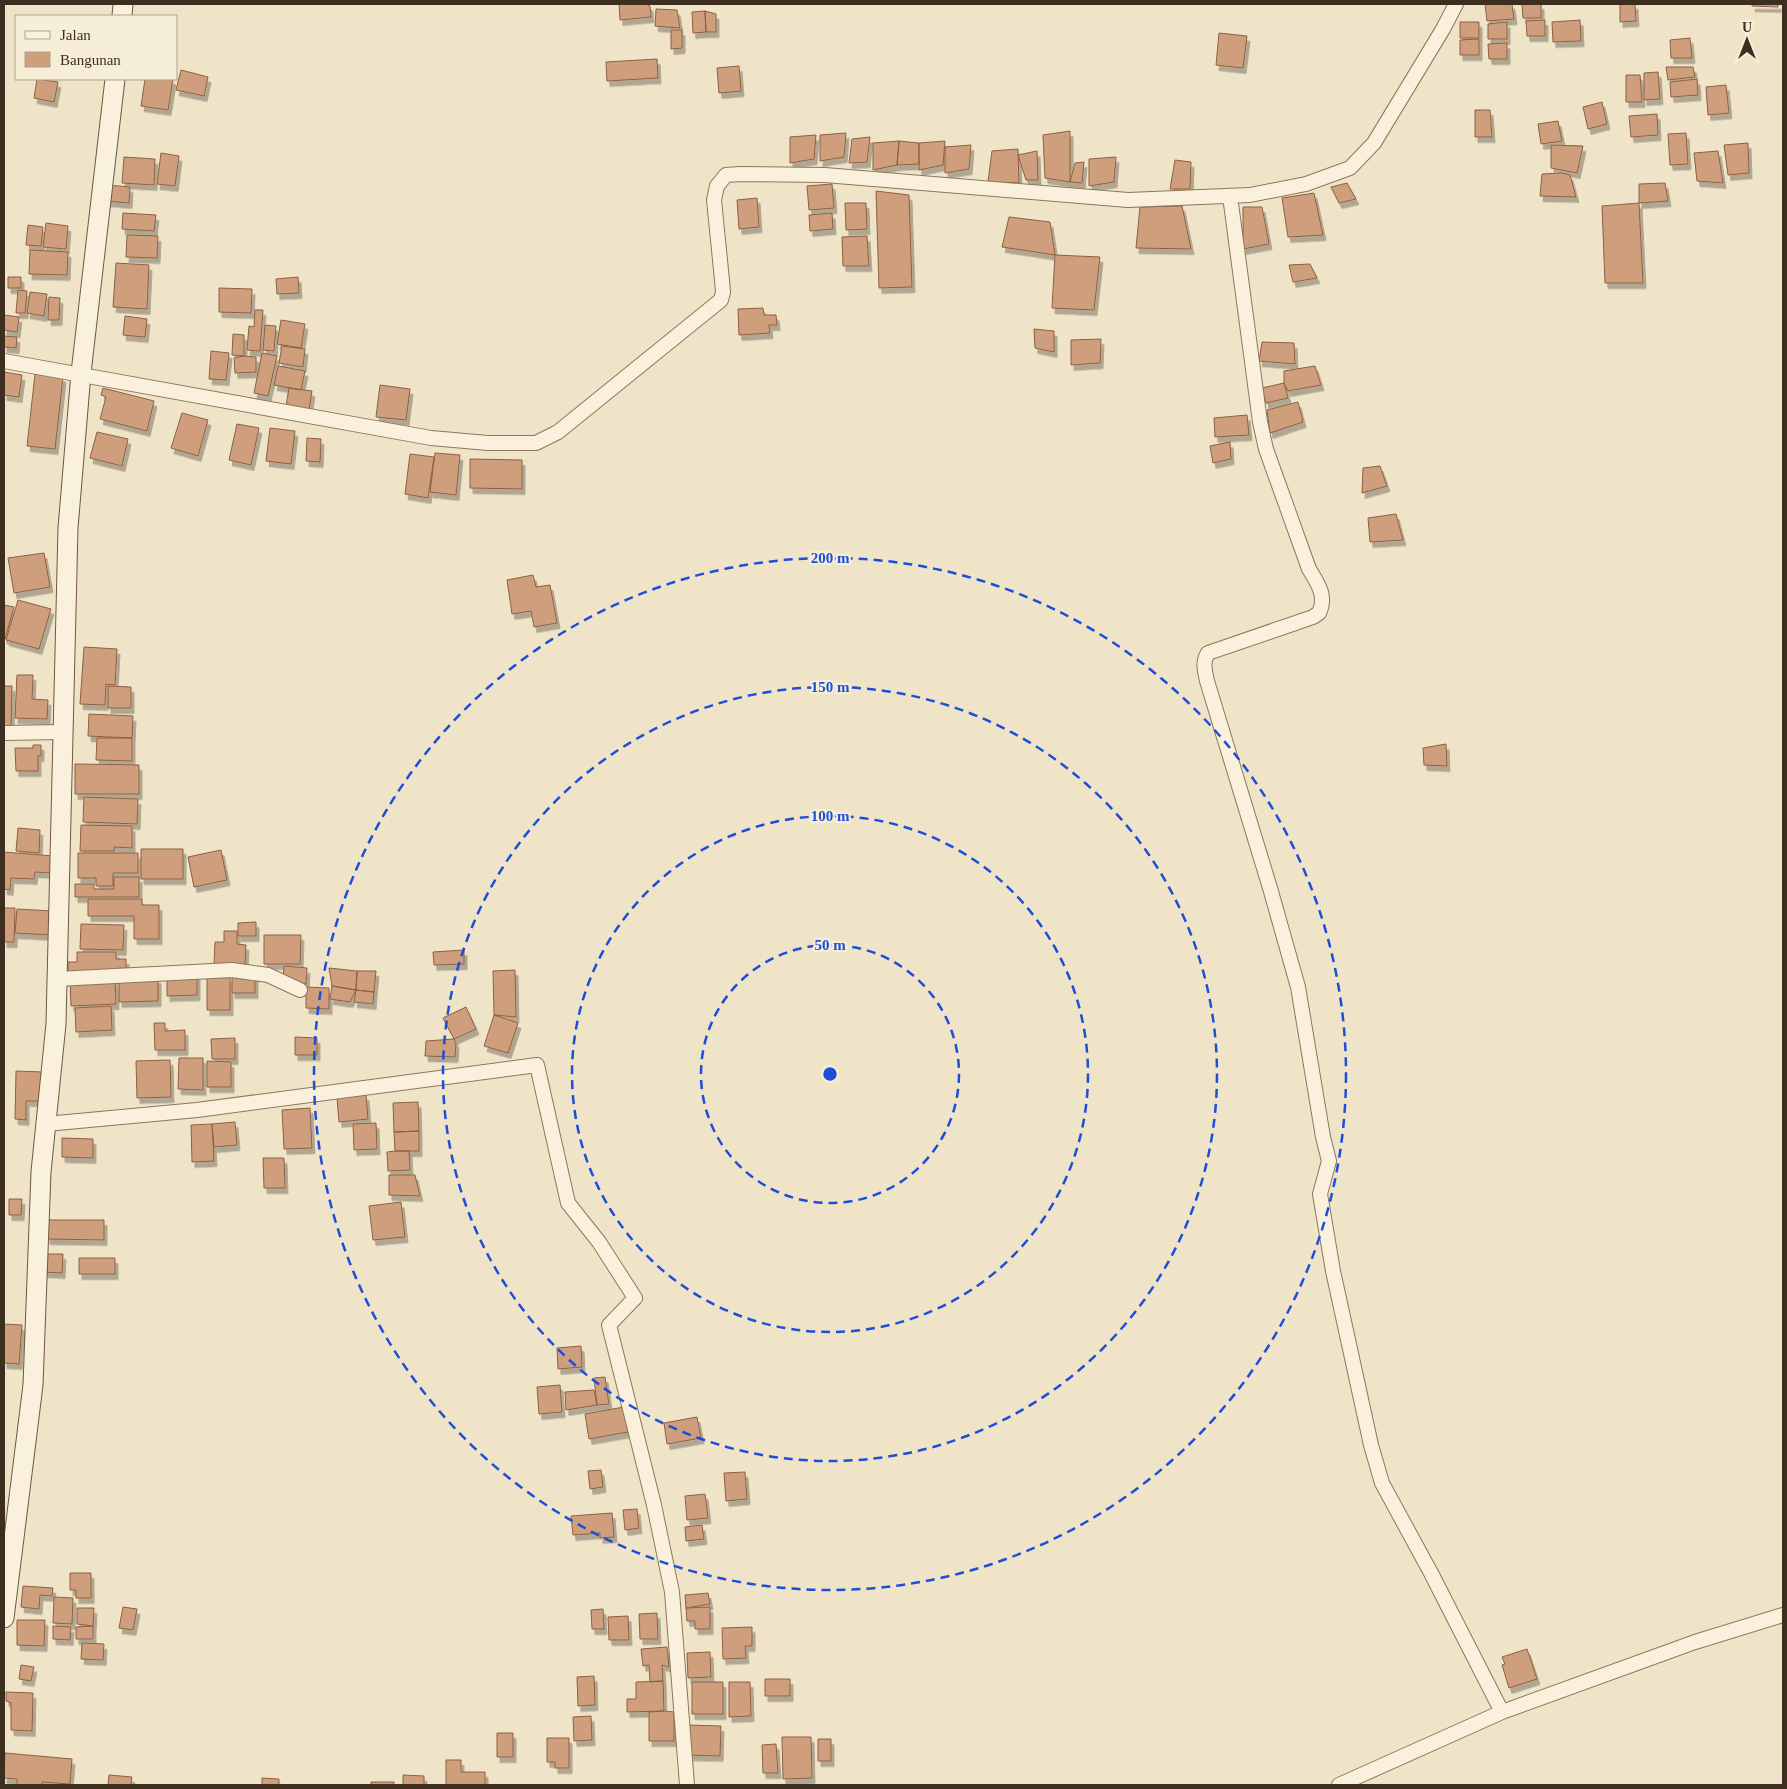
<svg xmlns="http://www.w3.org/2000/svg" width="1787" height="1789" font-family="Georgia,serif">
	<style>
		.building { fill: #cf9f7d; stroke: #8d5f41; filter: url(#shadow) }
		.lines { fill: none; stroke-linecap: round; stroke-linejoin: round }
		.street-casing { stroke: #8d765c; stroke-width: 16 }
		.secondary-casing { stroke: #6f573f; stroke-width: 21 }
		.street { stroke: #faf1dc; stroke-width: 14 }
		.secondary { stroke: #faf1dc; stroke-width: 19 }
		.ring { fill: none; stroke: #1d4ed8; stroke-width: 2.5; stroke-dasharray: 9 6 }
		.centre { fill: #1d4ed8; stroke: #f7eed8; stroke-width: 2.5 }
		.ring-label { font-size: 15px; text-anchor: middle; font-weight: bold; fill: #1d4ed8; stroke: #f7eed8; stroke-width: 4.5; stroke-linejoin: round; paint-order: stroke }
	</style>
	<defs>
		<filter id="shadow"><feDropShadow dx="3" dy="5.5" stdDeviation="0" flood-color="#0004"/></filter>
	</defs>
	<rect width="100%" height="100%" fill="#f0e4c8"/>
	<path class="building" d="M619 4H647L650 6 651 17 620 20Z
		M1485 4H1512L1514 19 1487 21Z
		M1522 4H1541V18H1523Z
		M1620 4H1635L1636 21 1620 22Z
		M1752 4H1778V7L1752 6Z
		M656 9 677 10 680 28 655 26Z
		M705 11 716 14V32H706Z
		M705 11 706 32 693 33 692 12Z
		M1545 20V36H1527L1526 21Z
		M1580 20 1581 41 1553 42 1552 22Z
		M1460 22H1479V38H1460Z
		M1507 22V39H1488V24Z
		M671 30H682V48L671 49Z
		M1219 33 1247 36 1243 68 1216 65Z
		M1690 38 1692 58H1671L1670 40Z
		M1479 39V55H1460V40Z
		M1507 43V59H1489L1488 44Z
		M657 59 658 78 607 81 606 62Z
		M739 66 741 91 719 93 717 68Z
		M1666 67H1693L1695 77 1668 80Z
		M181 70 208 77 204 96 176 90Z
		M1658 72 1660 99 1644 100V73Z
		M1626 75H1640L1642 102H1626Z
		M37 79 58 82 54 102 34 98Z
		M145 79H173L168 110 141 106Z
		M1697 79 1698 95 1671 97 1670 82Z
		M1726 85 1729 113 1708 115 1706 87Z
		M1602 102 1607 124 1588 129 1583 107Z
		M1475 110H1490L1492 137H1475Z
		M1657 114 1658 135 1631 137 1629 116Z
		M1558 121 1562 141 1541 144 1538 124Z
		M1070 131V182L1045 178 1043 135Z
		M846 133 844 157 820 161V135Z
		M1686 133 1688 164 1670 165 1668 134Z
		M816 135 814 159 790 163V137Z
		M870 137 867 162 849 163 852 139Z
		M899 141 897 165 873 170V143Z
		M899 141 919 143V164L897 165Z
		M945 141 943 165 919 170V143Z
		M1748 143 1749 173 1728 175 1724 145Z
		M971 145 969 169 945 173V147Z
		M1551 145 1583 146 1577 173 1551 168Z
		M1018 149 1019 183 988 182 992 151Z
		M1037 151 1038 180H1026L1018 155Z
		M1718 151 1723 183 1697 181 1694 153Z
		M161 153 179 156 175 186 157 184Z
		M124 157 155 159 154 185 122 183Z
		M1116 157 1114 182 1089 186V159Z
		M1175 160 1191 162 1190 189H1170Z
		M1084 162 1082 183 1070 182 1075 163Z
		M1562 173 1570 175 1576 197 1540 196 1542 174Z
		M1347 183 1356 199 1339 203 1331 187Z
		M1665 183 1668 201 1639 203V184Z
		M832 184 834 208 809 210 807 186Z
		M107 185 130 187 129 203 106 201Z
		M876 191 909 195 912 287 879 288Z
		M1314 193 1323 235 1288 237 1282 198Z
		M757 198 759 227 739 229 737 200Z
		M845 203H866L867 229 846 230Z
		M1639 203 1643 283H1605L1602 206Z
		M1182 206 1191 249 1136 248 1140 207Z
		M1243 207H1262L1269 244 1243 249Z
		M123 213 156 215 154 231 122 229Z
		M832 213 833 229 810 231 809 215Z
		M1009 217 1050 222 1055 255 1002 247Z
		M46 223 68 226 66 249 43 247Z
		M28 225 43 227 41 246 26 245Z
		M127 235 158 236 157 258 126 257Z
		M867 236 869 266H843L842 237Z
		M30 250 68 252 67 275 29 274Z
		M1055 255 1100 257 1094 310 1052 308Z
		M116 263 149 265 147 309 113 307Z
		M1310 264 1317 278 1293 282 1289 265Z
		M8 277H21V288H8Z
		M298 277 299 293 277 294 276 279Z
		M219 288 252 289 251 313 219 312Z
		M18 290 27 291 25 313H16Z
		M30 292 47 294 44 316 27 313Z
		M49 297 60 298 59 320H48Z
		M763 308 764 315H776L777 325H769L770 333 739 335 738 309Z
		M255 310H263L260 351 247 350 249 326 254 327Z
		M4 315 19 317 17 332 4 330Z
		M125 316 147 319 145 337 123 335Z
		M281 320 305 324 301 348 277 344Z
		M265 325 276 326 274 351 263 350Z
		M1034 329 1054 331V352L1035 348Z
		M233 334 244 335V356L232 355Z
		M4 336 17 337 16 348 4 347Z
		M1101 339 1100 363 1071 365V340Z
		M1262 342 1294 343 1295 364 1259 361Z
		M282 346 305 349 303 367 279 363Z
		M211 351 229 353 226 380 209 379Z
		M262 353 277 356 268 396 254 393Z
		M244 356 256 357V372L235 373 234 358Z
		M278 366 305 371 301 390 274 385Z
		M1315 366 1321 385 1288 391 1284 383V371Z
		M4 372 22 375 19 397 4 395Z
		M35 374 63 377 55 449 27 446Z
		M1284 383 1288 398 1266 403 1262 388Z
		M380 385 410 389 406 420 376 417Z
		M103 388 154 401 147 431 100 419 106 397 101 395Z
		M289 388 312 391 309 410 286 406Z
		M1298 402 1303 422 1270 433 1267 410Z
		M182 413 208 420 198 456 171 448Z
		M1247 415 1249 435 1215 437 1214 418Z
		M237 424 259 428 251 465 229 460Z
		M270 428 295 431 291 464 266 461Z
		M97 432 128 439 122 466 90 458Z
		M307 438 321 439 320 462 306 461Z
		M1230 442 1231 459 1213 463 1210 446Z
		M435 453 460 455 456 495 430 492Z
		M410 454 434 457 428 498 405 494Z
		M470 459 522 460V489L470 488Z
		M1380 466 1387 486 1362 493 1363 468Z
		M1396 514 1403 540 1370 542 1368 518Z
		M44 553 50 587 14 593 8 558Z
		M533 575 536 587 550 585 557 623 534 627 531 611 512 614 507 580Z
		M18 600 51 609 39 649 6 640Z
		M4 605 14 607 5 639 4 638Z
		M84 647 117 649 115 685 106 684 105 705 80 704Z
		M17 675H33L32 699 48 700 47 719 15 718Z
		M4 686H12L11 728 4 727Z
		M108 686 131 687V708H108Z
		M89 714 133 716 132 738 88 736Z
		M97 738H132V761L96 760Z
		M1446 744 1447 766 1424 765 1423 748Z
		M33 745H41V756H38V771H16L15 748H33Z
		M75 764 139 765V794H75Z
		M84 797 138 799 137 824 83 822Z
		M81 825 132 826V848L114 847V851H80Z
		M18 828 40 830 39 853 16 851Z
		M141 849H183V879H141Z
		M221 850 227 880 194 887 188 857Z
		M4 852 53 856 52 873 35 872 34 879 11 878 10 890 4 889Z
		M78 853H138V873H113V886H96V878H78Z
		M114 877H139V897H75V884H94V889H114Z
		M88 899H142V905H159V939H134V916H88Z
		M4 908H15L14 942H4Z
		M17 909 52 911 51 935 15 933Z
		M256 922V936H238V923Z
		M81 924 124 925 123 950 80 949Z
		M224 931H237V944L246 945 245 965 214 964 215 942H224Z
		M264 935H301L300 964H264Z
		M464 950V964L434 965 433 952Z
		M77 952H116V959H126V969L119 968V974L68 973V962H77Z
		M284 966 307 968 306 984 283 980Z
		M329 968 357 971 356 990 332 986Z
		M515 970 516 1017 494 1015 493 971Z
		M357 971H376L374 992 356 990Z
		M197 974V995L167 996V975Z
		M232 975H255V993H232Z
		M207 976 230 977V1010H207Z
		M119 978H158V1001L119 1002Z
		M115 979 116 1004 71 1006 70 981Z
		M332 986 356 990 350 1002 330 999Z
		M306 987 329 988V1009L306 1008Z
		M356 990 374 992 373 1004 354 1002Z
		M111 1006 112 1030 76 1032 75 1008Z
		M466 1007 476 1029 454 1039 443 1018Z
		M494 1015 518 1023 508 1053 484 1046Z
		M154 1023H165V1031L185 1030V1050H155Z
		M295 1037 317 1038V1055H295Z
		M235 1038V1059H212L211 1039Z
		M454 1039 456 1043 455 1057 425 1056 426 1041Z
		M179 1058H203V1090L178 1089Z
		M170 1060 171 1097 137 1098 136 1061Z
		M207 1061 231 1062V1087H207Z
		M16 1071 43 1072 42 1101H26V1120L15 1119Z
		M366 1095 368 1119 339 1122 337 1098Z
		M418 1102 419 1131 394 1132 393 1103Z
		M310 1108 312 1148 284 1149 282 1110Z
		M235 1122 237 1145 214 1147 212 1124Z
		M376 1123 377 1149 354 1150 353 1124Z
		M212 1124 214 1161 192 1162 191 1125Z
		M419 1131V1151H395L394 1132Z
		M62 1138 93 1139V1158L62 1157Z
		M395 1151H409L410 1170 388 1171 387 1152Z
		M263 1158H284L285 1188H264Z
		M389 1175H415L420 1196 389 1195Z
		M9 1199H22L21 1215H9Z
		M401 1202 405 1237 373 1240 369 1206Z
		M47 1220H104V1240L47 1239Z
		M43 1254H63L62 1273 43 1272Z
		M79 1258H115V1274H79Z
		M4 1324 22 1325 19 1364 4 1363Z
		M581 1346 582 1367 558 1369 557 1348Z
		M605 1377 609 1404 597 1405 594 1378Z
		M560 1385 562 1412 539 1414 537 1387Z
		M594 1390 597 1405 566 1410 565 1392Z
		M624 1407 628 1432 589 1439 585 1414Z
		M697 1417 701 1438 667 1444 664 1423Z
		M601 1470 603 1487 590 1489 588 1471Z
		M745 1472 747 1499 726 1501 724 1473Z
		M705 1494 708 1518 687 1520 685 1496Z
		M637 1509 639 1528 625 1530 623 1510Z
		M612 1513 614 1537 600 1538V1533L573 1535 571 1516Z
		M702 1525 704 1539 686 1541 685 1527Z
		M70 1573H91V1598H76V1590H70Z
		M23 1586 53 1588 52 1596 40 1595 39 1609 21 1607Z
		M708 1593 710 1604 686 1608 685 1595Z
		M54 1597 73 1598 72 1624 53 1623Z
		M123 1607 137 1609 133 1630 119 1628Z
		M710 1607V1629H695V1621H687L686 1608Z
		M77 1608H94L93 1626 77 1624Z
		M603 1609 604 1629H592L591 1610Z
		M657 1613 658 1639H640L639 1614Z
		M628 1616 629 1640H609L608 1617Z
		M17 1620H45L44 1646 17 1645Z
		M53 1626 71 1627 70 1640 53 1639Z
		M93 1626V1639H76V1627Z
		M752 1627V1646H745L746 1658 723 1659 722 1628Z
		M82 1643 104 1644 103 1660 81 1659Z
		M667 1647 669 1667 662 1665 663 1681 650 1682 649 1665 643 1666 641 1649Z
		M1527 1649 1537 1679 1509 1688 1502 1665 1505 1664 1502 1657Z
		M710 1652 711 1677 688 1678 687 1653Z
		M21 1665 34 1667 31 1681 19 1679Z
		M594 1676 595 1705 578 1706 577 1677Z
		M765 1679H790V1696H765Z
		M663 1681 664 1711 627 1712V1699H636V1682Z
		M692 1682H723V1714H692Z
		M729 1682H750L751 1716 729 1717Z
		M6 1692 33 1693 32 1731 11 1730V1703L6 1701Z
		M664 1711 674 1712V1741H649V1712Z
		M591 1716 592 1740 574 1741 573 1717Z
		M689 1725 721 1726 720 1756 688 1755Z
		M497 1733H513V1757H497Z
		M782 1737H811L812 1778 783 1779Z
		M547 1738H569V1768H555V1762H547Z
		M818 1739H831V1761H818Z
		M776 1744 778 1773H763L762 1745Z
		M5 1753 72 1759 70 1784 42 1782V1785H17V1779L4 1778Z
		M446 1760H461V1772H485V1785H446Z
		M109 1775 132 1777 131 1785H108Z
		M403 1775 424 1776V1785H403Z
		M262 1778 279 1779V1785H262Z
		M371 1782H394V1785H371Z"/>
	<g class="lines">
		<defs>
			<path id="street" d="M1230 196 1260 422 1266 449 1309 569C1318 584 1327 596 1319 613L1313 617 1208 653C1202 662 1205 671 1207 681L1270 888 1298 987 1323 1137 1329 1161 1320 1194 1333 1271 1371 1445 1382 1483 1431 1573 1502 1712
				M4 361 431 438 488 443H536L558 432 721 300 723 292 722 280 714 200 717 186 726 175 740 174 825 175 1128 200 1250 195 1306 184 1350 168 1374 143 1443 29 1456 4
				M4 733 62 732
				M57 979 232 970 268 975 300 990
				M46 1124 197 1110 537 1065 568 1203 599 1242 635 1298 609 1325 654 1505 672 1592 687 1785
				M1339 1785 1502 1712 1695 1642 1783 1615"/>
			<path id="secondary" d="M122 16 123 4
				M4 1618 33 1385 41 1172 56 1024 68 528 81 373 115 79"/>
		</defs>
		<use href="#street" class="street-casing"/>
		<use href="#secondary" class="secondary-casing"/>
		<use href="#street" class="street"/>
		<use href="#secondary" class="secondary"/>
	</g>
	<g class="ring">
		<circle cx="830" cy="1074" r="129"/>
		<circle cx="830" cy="1074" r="258"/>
		<circle cx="830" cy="1074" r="387"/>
		<circle cx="830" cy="1074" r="516"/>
	</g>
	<circle cx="830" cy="1074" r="8" class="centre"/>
	<g class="ring-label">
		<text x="830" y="563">200 m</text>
		<text x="830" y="692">150 m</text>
		<text x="830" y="821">100 m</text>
		<text x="830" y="950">50 m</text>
	</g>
	<rect width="1787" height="1789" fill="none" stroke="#3d2e20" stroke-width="10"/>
	<rect x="15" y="15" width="162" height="65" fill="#f7eed8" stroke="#ada18e"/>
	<rect x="25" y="31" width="25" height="8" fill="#faf1dc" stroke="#ada18e"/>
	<text x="60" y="40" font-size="15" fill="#3d2e20">Jalan</text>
	<rect x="25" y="52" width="25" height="15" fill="#cf9f7d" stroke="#ada18e"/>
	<text x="60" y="65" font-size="15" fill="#3d2e20">Bangunan</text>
	<g transform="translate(1747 40)" stroke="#f7eed8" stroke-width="4" paint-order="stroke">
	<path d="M0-4L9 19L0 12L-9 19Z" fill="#3d2e20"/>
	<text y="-8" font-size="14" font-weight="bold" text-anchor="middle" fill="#3d2e20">U</text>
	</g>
</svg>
